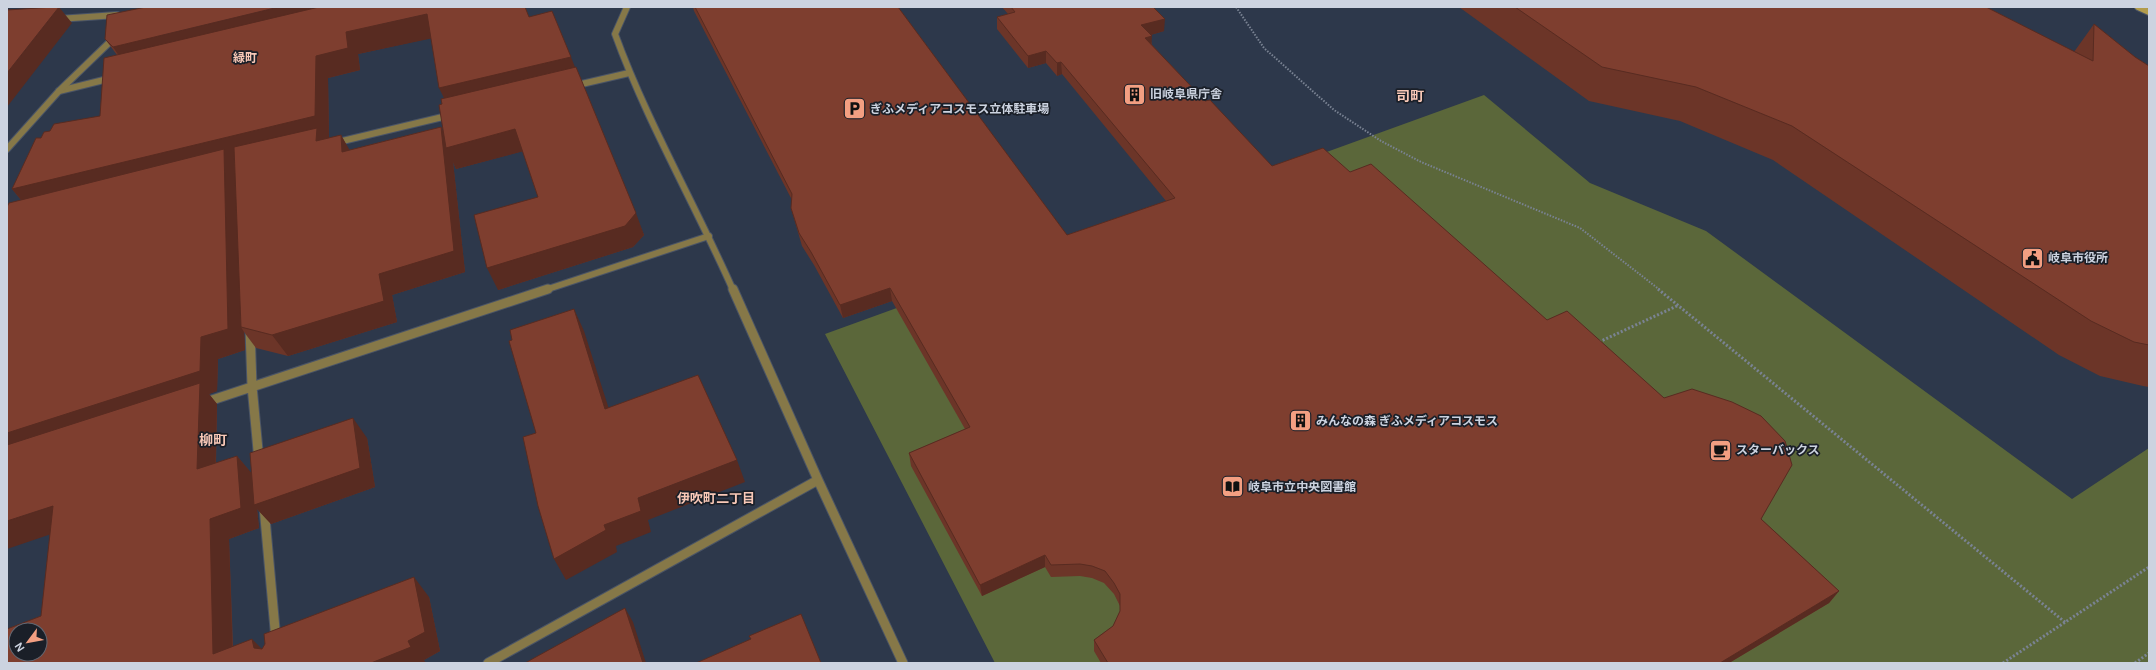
<svg xmlns="http://www.w3.org/2000/svg" width="2156" height="670" font-family="'DM Sans','Noto Sans JP',sans-serif">
	<style>
		.green { fill: #5b673a }
		.lines { fill: none; stroke-linecap: round; stroke-linejoin: round }
		.service-casing { stroke: #4a5466; stroke-width: 8 }
		.minor-far1-casing { stroke: #4a5466; stroke-width: 8 }
		.minor-casing { stroke: #4a5466; stroke-width: 11 }
		.tertiary-far1-casing { stroke: #4a5466; stroke-width: 8 }
		.tertiary-casing { stroke: #4a5466; stroke-width: 11 }
		.secondary-casing { stroke: #4a5466; stroke-width: 8 }
		.path-far1 { stroke: #7a8393; stroke-width: 2; stroke-dasharray: 1.5 1.5; stroke-linecap: butt }
		.path { stroke: #7a8393; stroke-width: 3; stroke-dasharray: 2 2; stroke-linecap: butt }
		.service { stroke: #867848; stroke-width: 6 }
		.minor-far1 { stroke: #867848; stroke-width: 6 }
		.minor { stroke: #867848; stroke-width: 9 }
		.tertiary-far1 { stroke: #867848; stroke-width: 6 }
		.tertiary { stroke: #867848; stroke-width: 9 }
		.secondary { stroke: #b29c4c; stroke-width: 6 }
		.wall { fill: #6c3528; fill-rule: evenodd }
		.shaded-wall { fill: #582b21 }
		.building { fill: #7e3e2f; stroke: #582b21; fill-rule: evenodd }
		.labels { text-anchor: middle; dominant-baseline: central; stroke-width: 3.5; stroke-linejoin: round; paint-order: stroke }
		.far-quarter-label { font-size: 12px; font-weight: bold; fill: #f8c8b7; stroke: #1a1f28 }
		.poi-label { font-size: 12px; font-weight: bold; fill: #ccd3e0; stroke: #1a1f28; text-anchor: start }
		.neighbourhood-label { font-size: 13px; font-weight: bold; fill: #f8c8b7; stroke: #1a1f28 }
		.quarter-label { font-size: 14px; font-weight: bold; fill: #f8c8b7; stroke: #1a1f28 }
	</style>
	<rect width="100%" height="100%" fill="#2d384b"/>
	<path class="green" d="M1484 95 1590 183 1706 231 2072 499 2149 448V663H995L825 334Z"/>
	<g class="lines">
		<defs>
			<path id="service" d="M58 19 117 15"/>
			<path id="minor-far1" d="M573 86 629 73
				M59 91 112 78
				M334 143 451 115
				M545 290 709 236"/>
			<path id="minor" d="M250 329 252 386 259 461
				M203 403 548 289
				M264 507 276 640"/>
			<path id="tertiary-far1" d="M627 7 615 34C647 122 695 204 733 290
				M7 149 59 91 116 36"/>
			<path id="tertiary" d="M733 289 818 480 903 663
				M488 663 818 480"/>
			<path id="secondary" d="M2138 7 2149 12"/>
		</defs>
		<use href="#service" class="service-casing"/>
		<use href="#minor-far1" class="minor-far1-casing"/>
		<use href="#minor" class="minor-casing"/>
		<use href="#tertiary-far1" class="tertiary-far1-casing"/>
		<use href="#tertiary" class="tertiary-casing"/>
		<use href="#secondary" class="secondary-casing"/>
		<path class="path-far1" d="M1236 7 1264 48 1334 110 1381 141 1421 162 1580 228 1660 290"/>
		<path class="path" d="M1658 289 2066 623
			M1599 342 1679 305
			M2003 663 2149 567
			M2135 663 2149 653"/>
		<use href="#service" class="service"/>
		<use href="#minor-far1" class="minor-far1"/>
		<use href="#minor" class="minor"/>
		<use href="#tertiary-far1" class="tertiary-far1"/>
		<use href="#tertiary" class="tertiary"/>
		<use href="#secondary" class="secondary"/>
	</g>
	<path class="wall" d="M693 7H898L1067 235 1166 201 1062 74 1057 76 1046 63 1028 68 997 29V17L1008 14 1002 7H1153L1164 31 1150 35 1152 45 1205 101 1272 166 1350 172 1761 519 1839 591 1829 603 1729 663H1101L1094 651V640L1113 626 1120 612V606L1114 594 1104 583 1092 578 1080 576 1051 577 1045 567 982 596 911 466 909 453 965 429 892 301 843 318 814 265 802 246 791 208 792 200 694 11Z
		M1459 7H1986L2074 52 2094 24 2135 57 2149 66V387L2143 386 2100 376 2059 355 1773 160 1680 121 1589 101Z
		M529 17 575 68 644 235 633 247 498 290 538 197 523 151 456 169 453 162 465 272 392 295 397 322 288 356 256 348 244 332 245 350 218 359 217 391 209 394 217 404 216 463 237 456 251 473 367 438 375 487 271 524 257 509 259 528 229 539 233 646 262 649 429 597 440 651 424 660 7 663 41 616 50 535 21 200 12 189 41 138 50 131 100 116 117 55 105 39ZM431 38 444 98 442 104 443 132 441 127 349 150 341 135 329 138 328 78 360 70 358 54Z"/>
	<path class="shaded-wall" d="M59 7 72 23 7 107V73Z
		M279 7H383L128 69 113 47Z
		M427 14 438 37 358 54 360 70 328 78 329 139 234 163 238 170 241 327 244 332 245 350 218 359 217 391 209 394 217 404 215 490 7 461V433L32 213 12 189 316 56 346 32Z
		M1165 19 1164 31 1141 38V25Z
		M1152 36 1151 49 1145 38Z
		M1046 51V63L1028 68V56Z
		M571 57 580 80 450 110 439 88Z
		M1061 62 1062 74 1057 76V63Z
		M441 127 450 146 515 129 524 151 456 169 453 162 465 272 392 295 397 322 288 356 272 335 379 274Z
		M341 135 353 156 342 152Z
		M636 213 644 235 633 247 498 290 487 268Z
		M890 288 892 301 843 318 840 305Z
		M574 309 584 331 616 431 605 409Z
		M353 418 367 438 375 487 271 524 257 509 259 528 229 539 233 663 213 654 210 519 237 456 254 476Z
		M737 460 745 482 648 520 651 532 616 546 617 552 566 580 554 559 604 525 638 498Z
		M53 506 75 526 7 549V521Z
		M1045 555V567L982 596 980 585Z
		M414 577 429 597 440 651 424 660 426 663H371L408 641Z
		M1839 591 1829 603 1729 663H1720Z
		M625 608 633 622 646 663H643Z
		M252 639 271 658 254 648Z"/>
	<path class="building" d="M54 7H59L7 73V10Z
		M146 7H279L113 47 105 39 107 15Z
		M319 7H525L529 17 552 11 571 57 439 88 427 14 346 32 348 48 316 56 315 116 12 189 36 138H41L44 132 50 131 54 124 100 116 104 58Z
		M695 7H898L1067 235 1175 198 1061 62 1057 63 1046 51 1028 56 997 17 1015 12 1011 7H1153L1165 19 1141 25 1152 36 1145 38 1205 101 1210 100 1272 166 1323 148 1350 172 1371 164 1547 320 1567 311 1664 398 1692 389 1732 402 1761 416 1785 441 1792 465 1761 519 1839 591 1720 663H1108L1094 640 1113 626 1120 611V594L1114 583 1105 571 1092 566 1080 564 1051 565 1045 555 980 585 909 453 970 427 890 288 840 305 811 252 799 233 791 208 792 194Z
		M1515 7H1986L2093 61 2094 24 2135 57 2149 66V345L2134 342 2091 321 1792 126 1696 87 1602 67Z
		M576 67 636 213 625 226 487 268 474 215 538 197 515 129 446 148 439 105 442 104 441 99Z
		M441 127 454 251 379 274 384 301 272 335 241 327 234 147 317 128 316 141 341 135 342 152Z
		M224 149 228 329 201 337 200 371 7 433V207L9 203Z
		M574 309 605 409 698 375 737 460 638 498 641 511 604 525 606 530 554 559 538 506 523 437 536 433 509 341 512 340 510 330Z
		M200 383 197 469 237 456 241 508 210 519 213 654 252 639 254 648 262 649 265 644 264 634 414 577 425 632 408 641 411 647 371 663H7V629L41 616 53 506 7 521V445ZM16 630H40V654H16Z
		M353 418 360 468 254 505 250 453Z
		M625 608 643 663H525Z
		M801 614 821 663H696L751 639 749 636Z"/>
	<defs>
		<symbol id="building-square" viewBox="-11 -11 22 22"><rect x="-9" y="-9" width="18" height="18" rx="4" fill="#f39f82" stroke="#1a1f28"/><path d="M-4-6H4V6H1V3H-1V6H-4ZM-2.5-4.3h1.7v1.8h-1.7ZM.8-4.3h1.7v1.8H.8ZM-2.5-1h1.7V.8h-1.7ZM.8-1h1.7V.8H.8Z" fill="#111"/></symbol>
		<symbol id="parking-square" viewBox="-11 -11 22 22"><rect x="-9" y="-9" width="18" height="18" rx="4" fill="#f39f82" stroke="#1a1f28"/><path d="M-3.5-5.5H1a3.5 3.5 0 0 1 0 7H-1V5.5H-3.5ZM-1-3.4V-.6H.8a1.4 1.4 0 0 0 0-2.8Z" fill="#111"/></symbol>
		<symbol id="civic-square" viewBox="-11 -11 22 22"><rect x="-9" y="-9" width="18" height="18" rx="4" fill="#f39f82" stroke="#1a1f28"/><path d="M-.6-6.5H3V-4.5H.6V-3L4-1V1h2V6H-6V1h2V-1L-.6-3ZM-1.2 2.5V6h2.4V2.5Z" fill="#111"/></symbol>
		<symbol id="cafe-square" viewBox="-11 -11 22 22"><rect x="-9" y="-9" width="18" height="18" rx="4" fill="#f39f82" stroke="#1a1f28"/><path d="M-5.5-4.5H6V0H3Q3 3.5 0 3.5H-2.5Q-5.5 3.5-5.5 0ZM3-3.2v2h1.7v-2ZM-6 4.5H4V6H-6Z" fill="#111"/></symbol>
		<symbol id="library-square" viewBox="-11 -11 22 22"><rect x="-9" y="-9" width="18" height="18" rx="4" fill="#f39f82" stroke="#1a1f28"/><path d="M-6-4Q-3-5.5-.7-3.5V5Q-3 3-6 4ZM6-4Q3-5.5 .7-3.5V5Q3 3 6 4Z" fill="#111"/></symbol>
	</defs>
	<g fill-rule="evenodd">
		<use href="#building-square" x="1122" y="82" width="25" height="25"/>
		<use href="#parking-square" x="842" y="96" width="25" height="25"/>
		<use href="#civic-square" x="2020" y="246" width="25" height="25"/>
		<use href="#building-square" x="1288" y="408" width="25" height="25"/>
		<use href="#cafe-square" x="1708" y="438" width="25" height="25"/>
		<use href="#library-square" x="1220" y="474" width="25" height="25"/>
	</g>
	<g class="labels">
		<g class="far-quarter-label">
			<text x="245" y="58">緑町</text>
		</g>
		<g class="poi-label">
			<text x="1150" y="94">旧岐阜県庁舎</text>
			<text x="870" y="109">ぎふメディアコスモス立体駐車場</text>
			<text x="2048" y="258">岐阜市役所</text>
			<text x="1316" y="421">みんなの森 ぎふメディアコスモス</text>
			<text x="1736" y="450">スターバックス</text>
			<text x="1248" y="487">岐阜市立中央図書館</text>
		</g>
		<g class="neighbourhood-label">
			<text x="716" y="498">伊吹町二丁目</text>
		</g>
		<g class="quarter-label">
			<text x="1410" y="96">司町</text>
			<text x="213" y="440">柳町</text>
		</g>
	</g>
	<rect width="2156" height="670" fill="none" stroke="#ccd3e0" stroke-width="16"/>
	<g transform="translate(28 642) rotate(238)"><circle r="19" fill="#1a1f28" stroke="#616772"/>
	<path d="M0-3L7 15L0 10L-7 15Z" fill="#f39f82"/>
	<text y="-6" font-size="11" font-weight="bold" text-anchor="middle" fill="#ccd3e0">N</text>
	</g>
</svg>
